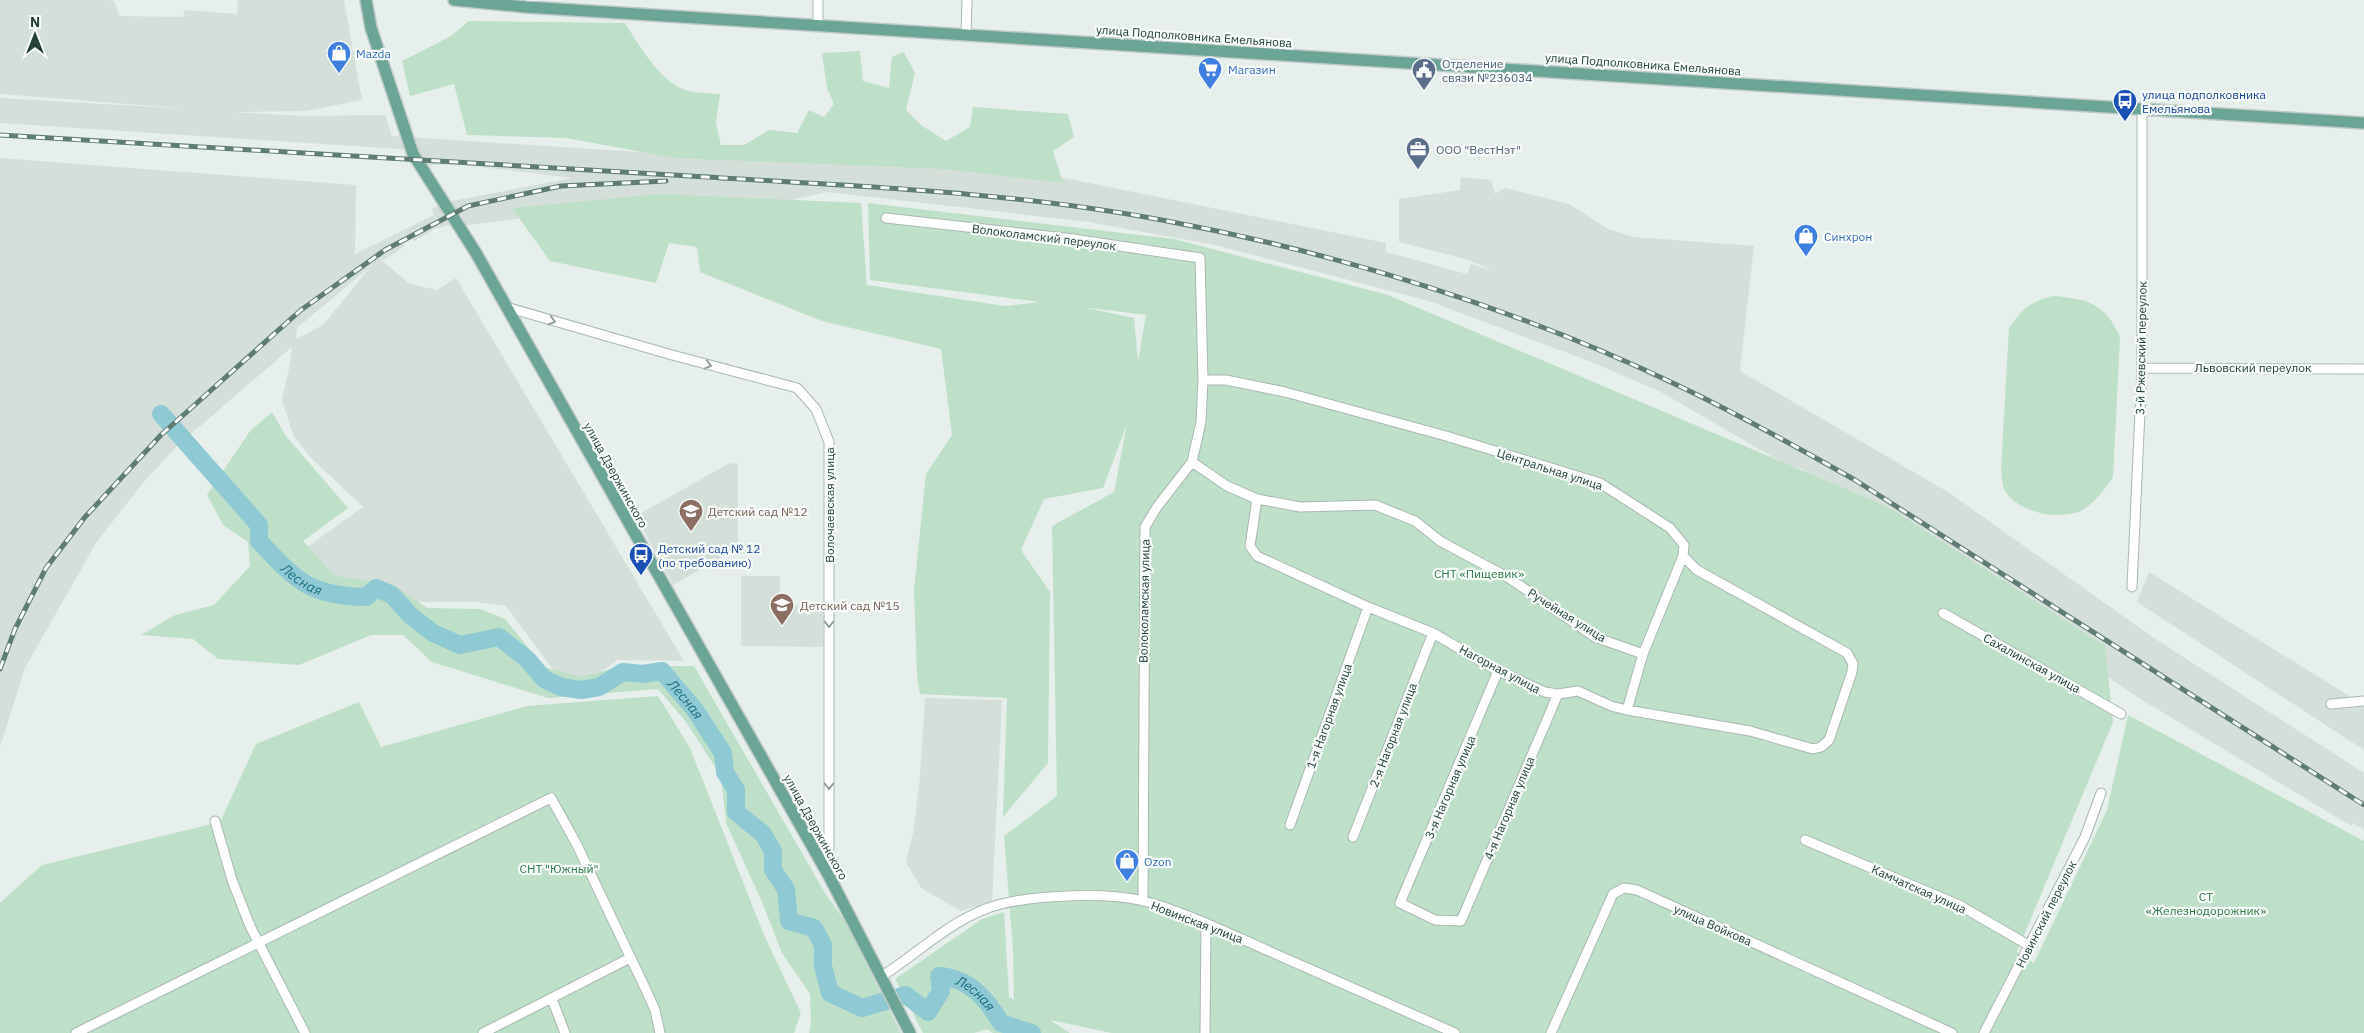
<svg xmlns="http://www.w3.org/2000/svg" width="2364" height="1033" font-family="'IBM Plex Sans',sans-serif">
	<style>
		.built { fill: #d4dfda; fill-rule: evenodd }
		.green { fill: #bfe0c8; fill-rule: evenodd }
		.lines { fill: none; stroke-linecap: round; stroke-linejoin: round }
		.river { stroke: #8ec9d4; stroke-width: 18 }
		.minor-casing { stroke: #a8b8b2; stroke-width: 11 }
		.major-casing { stroke: #c2cac8; stroke-width: 14 }
		.minor { stroke: #fff; stroke-width: 9 }
		.major { stroke: #6aa596; stroke-width: 11 }
		.rail-casing { stroke: #5f7d75; stroke-width: 5 }
		.rail { stroke: #f7fbf9; stroke-width: 3; stroke-dasharray: 9; stroke-linecap: butt }
		.oneway { stroke: #92a09c }
		.labels { text-anchor: middle; dominant-baseline: central; stroke-width: 4.5; stroke-linejoin: round; paint-order: stroke }
		.street-label { font-size: 12px; fill: #24423a; stroke: #f7fbf9 }
		.shop-label { font-size: 12px; fill: #366cbe; stroke: #f7fbf9; text-anchor: start }
		.service-label { font-size: 12px; fill: #4e5e75; stroke: #f7fbf9; text-anchor: start }
		.transit-label { font-size: 12px; fill: #164399; stroke: #f7fbf9; text-anchor: start }
		.education-label { font-size: 12px; fill: #785e54; stroke: #f7fbf9; text-anchor: start }
		.park-label { font-size: 12px; fill: #2d7a4b; stroke: #f7fbf9 }
		.water-label { font-size: 14px; font-style: italic; fill: #1c6f80; stroke: #f7fbf9 }
	</style>
	<rect width="100%" height="100%" fill="#e6efeb"/>
	<path class="built" d="M0 0H107L114 1 120 16 183 17 185 10 237 14 238 0H344L362 100 306 111 231 112 304 116 385 115 392 136 763 160 1020 169 1386 243V252L1467 274 1471 264 1493 271 1469 260 1399 242V199L1460 190 1461 177 1491 180 1495 194 1505 188 1569 204 1608 229 1633 237 1754 246 1740 371 1948 492 2154 638 2364 773V830L2353 823 2351 826 2137 697 1857 504 1798 467 1795 470 1661 392 1589 361 1429 301 1215 245 1089 222 827 192 782 202 657 201 461 226 459 222 435 229 414 241 409 237 401 242 405 246 382 261 410 284 437 290 456 278 684 661 617 660 586 683H563L506 606 475 602H409L341 595 289 560 363 507 311 458 293 435 282 400 290 364 292 347 177 446 142 484 96 543 25 668 0 747V158L356 185 355 254 434 215 432 209 452 201 573 178 455 164 422 166 414 150 0 123V98L190 109 0 94ZM372 265 323 325 296 339 297 328Z
		M738 463V548L673 585 636 516 728 464Z
		M2149 572 2364 705V750L2137 602Z
		M741 576H780V606H823V647L741 646Z
		M925 698 1002 700 992 902 961 911 921 888 906 862 914 829 920 776Z"/>
	<path class="green" d="M469 21 625 23C639 45 661 84 688 91 698 93 709 93 720 94L716 123 721 145H744L769 130 797 133 809 110 824 117 834 104 827 88 822 53 860 51 863 81 889 88 892 57 904 52 915 73 906 110 921 125 946 141 970 127 973 107 1068 114 1074 137 1053 151 1063 183 945 169 675 158 566 138 467 135 454 84 410 96 402 61 451 36Z
		M660 194 861 203 867 285 1005 306 1040 302 870 280 868 203 1174 239 1388 295 1886 506 2105 646 2113 722 2017 952 2034 963 2107 810 2128 715 2364 841V1033H1112L1050 1020 1070 1033H993L987 1029 974 1033H923L895 979 982 919 1004 912 1009 997 1014 1000 1013 950 1004 836 1057 796 1052 526 1114 492 1127 424 1103 488 1044 499 1021 550 1050 592 1048 763 1003 817 1007 698 920 694 917 676 914 590 926 474 952 435 941 349 822 321 700 272 697 247 669 243 656 283 550 261 512 208ZM1082 307 1146 315 1138 361 1134 318Z
		M2053 296C2088 299 2105 303 2120 337L2113 477C2105 488 2097 501 2084 509 2063 522 2016 513 2004 489 2002 484 2002 475 2001 469L2009 328C2023 308 2030 302 2053 296Z
		M272 412 286 436 348 508 303 541 335 576 392 584 427 608 480 609 505 619 544 667 581 677 623 666H694L825 893 847 924 901 1033H809L811 1022 810 994 782 953 762 902 726 823 721 776 686 722 658 689 548 698 432 662 403 635H371L299 665 218 659 193 639 141 635 175 615 214 605 250 566 248 542 223 525 207 495 250 431Z
		M658 696 690 748 764 935 801 1013 794 1033H0V903L42 865 220 822 256 744 359 702 381 747 527 706Z"/>
	<g class="lines">
		<path class="river" id="s1" d="M161 414 259 525V541C296 580 308 596 366 597L376 588 392 595 410 615 433 633 460 645 499 637 527 659 544 679 561 687 581 690 599 687 623 672 643 674 662 671 695 710 723 753 725 772 736 790V812L763 834 773 851V870L786 889 789 921 814 928 823 945V966L830 993 862 1008 906 995 928 1012 941 991 939 976C969 978 987 999 1001 1023L1032 1033"/>
		<defs>
			<path id="minor" d="M818 0V25
				M966 34 967 0
				M886 218 1073 239 1200 258 1203 380 1201 422 1192 462 1157 507 1145 527 1143 901
				M506 307 672 355 797 388 816 409 829 442V875
				M2142 368 2364 369
				M1203 380H1226L1285 392 1446 436 1600 483 1670 528 1684 545 1683 556 1643 654 1627 710
				M1192 462 1227 486 1257 499 1300 507 1375 505 1415 521 1440 541 1509 578 1595 637 1643 654
				M1257 499 1250 546 1257 556 1368 607 1433 633 1498 671 1545 692 1558 694 1578 691 1611 706 1627 710 1750 731 1813 749 1821 747 1829 740 1852 672 1853 664 1847 653 1697 570 1683 556
				M2132 587 2142 368V110
				M1943 613 2121 714
				M1498 671 1400 903 1435 920 1461 921 1558 694
				M2331 704 2364 701
				M215 821 232 880 250 926 305 1033
				M1290 825 1368 607
				M1353 837 1433 633
				M1805 840 1959 905 2030 946
				M882 976C920 952 956 915 1001 904 1038 895 1107 892 1144 901 1188 913 1230 934 1271 952 1332 979 1393 1006 1455 1033
				M552 999 565 1033
				M76 1033 551 798 576 843 646 990 655 1010 660 1033
				M483 1033 630 958
				M1205 1033 1206 923
				M1551 1033 1613 894 1624 888 1637 890 1952 1033
				M1984 1033 2085 837 2101 793"/>
			<path id="major" d="M366 0 371 28 413 154 476 253 829 876 910 1033
				M454 0 526 7C1139 46 1751 85 2364 123"/>
		</defs>
		<use href="#minor" class="minor-casing"/>
		<use href="#major" class="major-casing"/>
		<use href="#minor" class="minor"/>
		<use href="#major" class="major"/>
		<defs>
			<path id="rail" d="M0 135C230 149 460 162 690 176 849 186 1010 191 1167 221 1338 253 1521 310 1677 385 1738 414 1797 447 1855 480L2364 805
				M0 669 15 629 46 568 85 517 161 435 301 310 385 250 468 206 561 186 666 181"/>
		</defs>
		<use href="#rail" class="rail-casing"/>
		<use href="#rail" class="rail"/>
	</g>
	<defs><path id="oneway-chevron" d="M-2-3.5L2.5 0L-2 3.5" fill="none" stroke-width="1.6" stroke-linecap="round" stroke-linejoin="round" transform="scale(1.25)"/></defs>
	<g class="oneway">
		<use href="#oneway-chevron" transform="translate(552 321) rotate(16)"/>
		<use href="#oneway-chevron" transform="translate(708 365) rotate(14)"/>
		<use href="#oneway-chevron" transform="translate(829 624) rotate(90)"/>
		<use href="#oneway-chevron" transform="translate(829 786) rotate(90)"/>
	</g>
	<defs>
		<symbol id="shop-pin" viewBox="-11 -11 22 30"><path d="M0 17L-7.5 6A9.5 9.5 0 1 1 7.5 6Z" fill="#3f7fe0" stroke="#f7fbf9"/><path d="M-5-2.5h2.3a2.7 3.5 0 0 1 5.4 0H5L5.5 6h-11ZM-1.5-2.5h3a1.5 2.3 0 0 0-3 0Z" fill="#fff"/></symbol>
		<symbol id="supermarket-pin" viewBox="-11 -11 22 30"><path d="M0 17L-7.5 6A9.5 9.5 0 1 1 7.5 6Z" fill="#3f7fe0" stroke="#f7fbf9"/><path d="M-6-5.5h2.5l.6 2H6L4.5 2H-2.5L-4.4-4H-6ZM-1.5 3.2a1.3 1.3 0 1 0 .1 0ZM3 3.2a1.3 1.3 0 1 0 .1 0Z" fill="#fff"/></symbol>
		<symbol id="civic-pin" viewBox="-11 -11 22 30"><path d="M0 17L-7.5 6A9.5 9.5 0 1 1 7.5 6Z" fill="#5c6f8a" stroke="#f7fbf9"/><path d="M-.6-6.5H3V-4.5H.6V-3L4-1V1h2V6H-6V1h2V-1L-.6-3ZM-1.2 2.5V6h2.4V2.5Z" fill="#fff"/></symbol>
		<symbol id="bus-pin" viewBox="-11 -11 22 30"><path d="M0 17L-7.5 6A9.5 9.5 0 1 1 7.5 6Z" fill="#1a4fb4" stroke="#f7fbf9"/><path d="M-5-6H5V4H4V6H2V4H-2V6H-4V4H-5ZM-3.5-4V0h7V-4ZM-3.5 1.2v1.5H-2V1.2ZM2 1.2v1.5H3.5V1.2Z" fill="#fff"/></symbol>
		<symbol id="office-pin" viewBox="-11 -11 22 30"><path d="M0 17L-7.5 6A9.5 9.5 0 1 1 7.5 6Z" fill="#5c6f8a" stroke="#f7fbf9"/><path d="M-6-3h4V-5.5h4V-3h4V5H-6ZM-1-4.5V-3h2v-1.5ZM-6 0V1H6V0Z" fill="#fff"/></symbol>
		<symbol id="school-pin" viewBox="-11 -11 22 30"><path d="M0 17L-7.5 6A9.5 9.5 0 1 1 7.5 6Z" fill="#8d6e63" stroke="#f7fbf9"/><path d="M0-5L7-2L0 1L-7-2ZM-4 1L0 2.5L4 1V4Q0 6-4 4Z" fill="#fff"/></symbol>
	</defs>
	<g fill-rule="evenodd">
		<use href="#shop-pin" x="325" y="39" width="28" height="38"/>
		<use href="#supermarket-pin" x="1196" y="55" width="28" height="38"/>
		<use href="#civic-pin" x="1410" y="56" width="28" height="38"/>
		<use href="#bus-pin" x="2111" y="87" width="28" height="38"/>
		<use href="#office-pin" x="1404" y="135" width="28" height="38"/>
		<use href="#shop-pin" x="1792" y="222" width="28" height="38"/>
		<use href="#school-pin" x="677" y="497" width="28" height="38"/>
		<use href="#bus-pin" x="627" y="541" width="28" height="38"/>
		<use href="#school-pin" x="768" y="591" width="28" height="38"/>
		<use href="#shop-pin" x="1113" y="847" width="28" height="38"/>
	</g>
	<g class="labels">
		<g class="street-label">
			<text transform="translate(1194 36) rotate(4)">улица Подполковника Емельянова</text>
			<text transform="translate(1643 64) rotate(4)">улица Подполковника Емельянова</text>
			<text transform="translate(1044 237) rotate(7)">Волоколамский переулок</text>
			<text transform="translate(2141 348) rotate(-89)">3-й Ржевский переулок</text>
			<text x="2253" y="367">Львовский переулок</text>
			<text transform="translate(1550 469) rotate(18)">Центральная улица</text>
			<text transform="translate(616 475) rotate(61)">улица Дзержинского</text>
			<text transform="translate(829 505) rotate(-90)">Волочаевская улица</text>
			<text transform="translate(1144 601) rotate(-89)">Волоколамская улица</text>
			<text transform="translate(1567 615) rotate(32)">Ручейная улица</text>
			<text transform="translate(2032 663) rotate(29)">Сахалинская улица</text>
			<text transform="translate(1500 669) rotate(28)">Нагорная улица</text>
			<text transform="translate(1329 716) rotate(-70)">1-я Нагорная улица</text>
			<text transform="translate(1393 735) rotate(-69)">2-я Нагорная улица</text>
			<text transform="translate(1450 787) rotate(-67)">3-я Нагорная улица</text>
			<text transform="translate(1509 808) rotate(-67)">4-я Нагорная улица</text>
			<text transform="translate(816 827) rotate(61)">улица Дзержинского</text>
			<text transform="translate(1919 889) rotate(24)">Камчатская улица</text>
			<text transform="translate(2046 914) rotate(-63)">Новинский переулок</text>
			<text transform="translate(1197 922) rotate(21)">Новинская улица</text>
			<text transform="translate(1713 925) rotate(24)">улица Войкова</text>
		</g>
		<g class="shop-label">
			<text x="356" y="53">Mazda</text>
			<text x="1228" y="69">Магазин</text>
			<text x="1824" y="236">Синхрон</text>
			<text x="1144" y="861">Ozon</text>
		</g>
		<g class="service-label">
			<text x="1442" y="63">Отделение<tspan x="1442" dy="14">связи №236034</tspan></text>
			<text x="1436" y="149">ООО "ВестНэт"</text>
		</g>
		<g class="transit-label">
			<text x="2142" y="94">улица подполковника<tspan x="2142" dy="14">Емельянова</tspan></text>
			<text x="658" y="548">Детский сад № 12<tspan x="658" dy="14">(по требованию)</tspan></text>
		</g>
		<g class="education-label">
			<text x="708" y="511">Детский сад №12</text>
			<text x="800" y="605">Детский сад №15</text>
		</g>
		<g class="park-label">
			<text x="1479" y="573">СНТ «Пищевик»</text>
			<text x="559" y="868">СНТ "Южный"</text>
			<text x="2206" y="896">СТ<tspan x="2206" dy="14">«Железнодорожник»</tspan></text>
		</g>
		<g class="water-label">
			<text stroke="none"><textPath href="#s1" startOffset="222">Лесная</textPath></text>
			<text stroke="none"><textPath href="#s1" startOffset="670">Лесная</textPath></text>
			<text stroke="none"><textPath href="#s1" startOffset="1211">Лесная</textPath></text>
		</g>
	</g>
	<g transform="translate(35 35)" stroke="#f7fbf9" stroke-width="4" paint-order="stroke">
	<path d="M0-4L9 19L0 12L-9 19Z" fill="#24423a"/>
	<text y="-8" font-size="14" font-weight="bold" text-anchor="middle" fill="#24423a">N</text>
	</g>
</svg>
